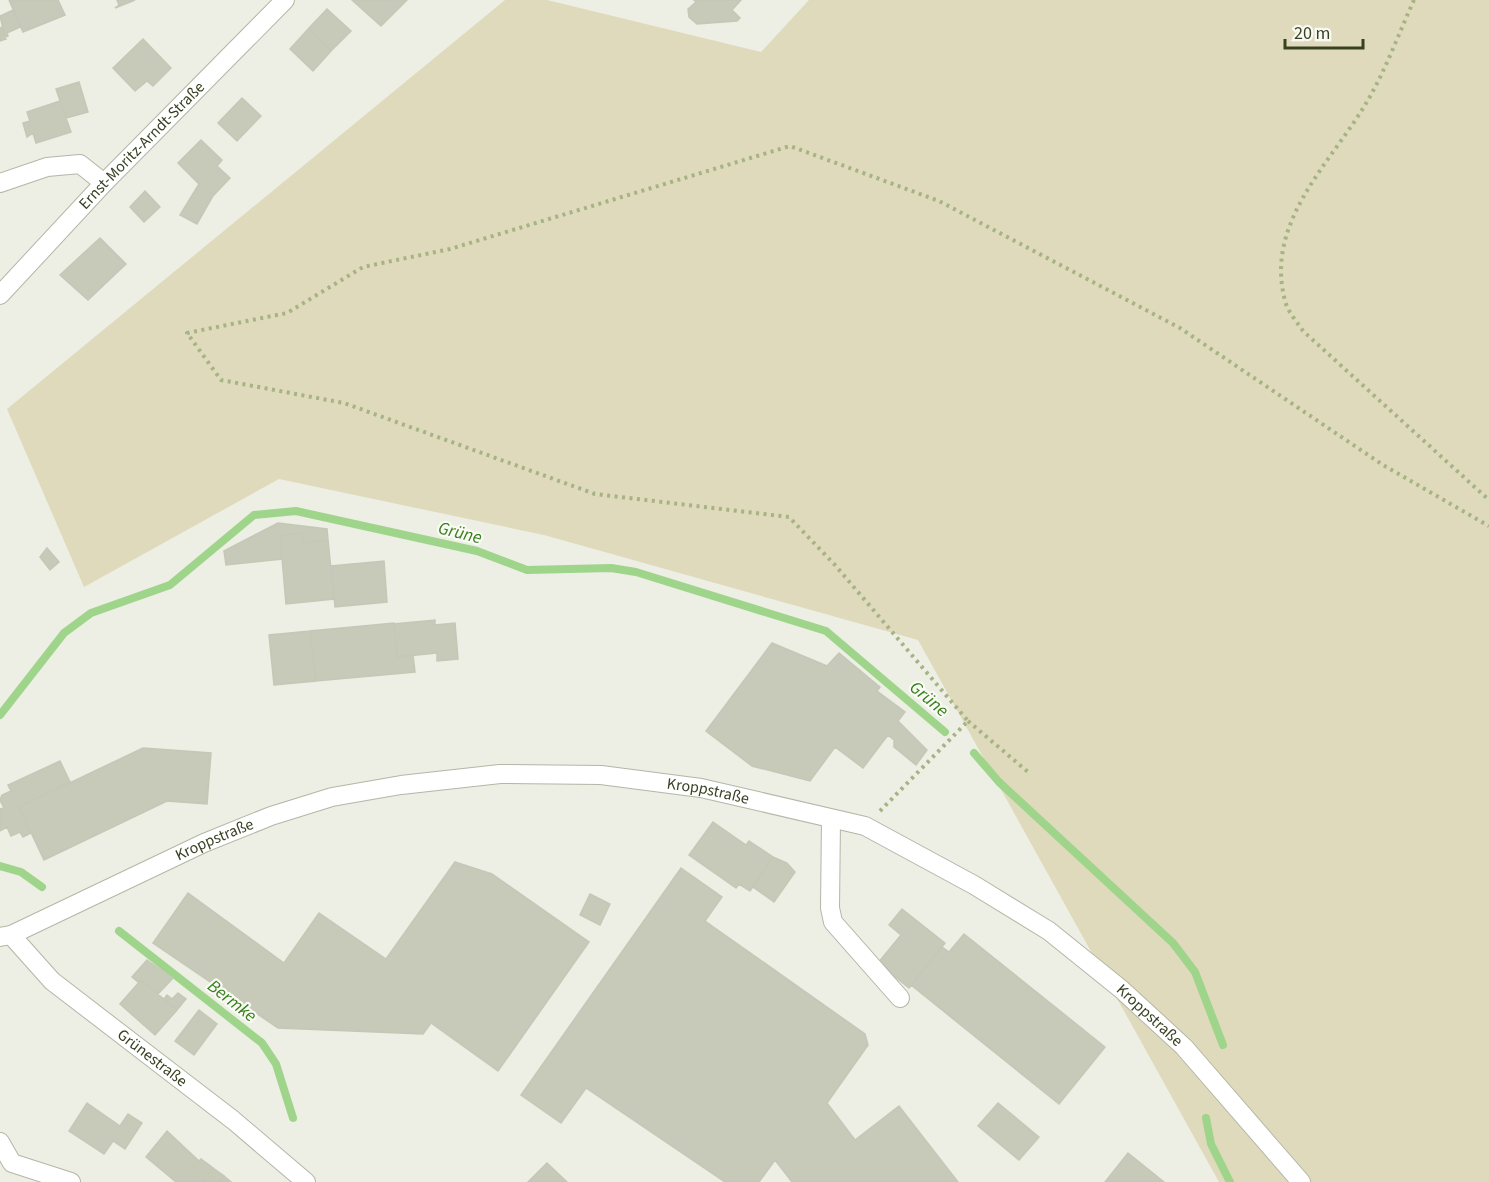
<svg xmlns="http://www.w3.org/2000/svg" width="1489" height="1182" font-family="'Source Sans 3',sans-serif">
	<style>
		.green { fill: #e0dabc }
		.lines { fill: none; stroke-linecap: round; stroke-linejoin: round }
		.stream { stroke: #9fd48b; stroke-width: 8 }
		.building { fill: #c7c9b9; stroke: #c5c8b6; stroke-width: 1.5 }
		.minor-casing { stroke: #b3b7a6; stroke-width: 20 }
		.path { stroke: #a6b383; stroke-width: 4; stroke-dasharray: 3 4.5; stroke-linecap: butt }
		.minor { stroke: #fff; stroke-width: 18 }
		.labels { text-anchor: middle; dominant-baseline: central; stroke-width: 4.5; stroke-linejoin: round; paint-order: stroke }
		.street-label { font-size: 16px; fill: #374122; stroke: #fafaf5 }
		.water-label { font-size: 18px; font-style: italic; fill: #347f1a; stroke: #fafaf5 }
	</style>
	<rect width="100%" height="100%" fill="#edeee4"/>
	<path class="green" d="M505 0H547L761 52 809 0H1489V1182H1219L918 640 544 535 279 479 84 587 7 409Z"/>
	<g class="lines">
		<path class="stream" d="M0 715 64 633 91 613 170 585 254 515 296 511 477 551 527 570 611 568 636 572 826 631 945 732
			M974 753 999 782 1173 943 1195 972 1223 1045
			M0 866 21 872 42 887
			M119 931 262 1043 276 1064 293 1118
			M1206 1118 1211 1144 1230 1182"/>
	</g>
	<path class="building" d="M9 0H58L65 15 23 32Z
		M117 0H135L115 8 119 5Z
		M352 0H407L381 26Z
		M694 0H741L732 10 740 18 737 21 697 24 689 17 688 9 696 2Z
		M327 9 351 31 331 51 309 28Z
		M13 10 20 27 7 33 8 36 5 37 0 16Z
		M2 27 6 39 0 41V28Z
		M309 28 331 51 313 71 290 49Z
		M143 39 171 68 153 86 147 81 135 91 113 68Z
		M79 82 88 112 66 118 56 89Z
		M242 98 261 116 237 141 218 123Z
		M60 101 71 132 36 143 33 133 27 137 23 123 30 121 27 112Z
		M201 140 222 160 217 166 230 178 213 196 197 224 180 215 199 184 178 163Z
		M145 191 160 207 144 222 130 207Z
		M100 238 126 264 88 300 60 275Z
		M278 523 327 529 328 540 304 543 303 533 280 535 282 559 226 565 224 551Z
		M303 533 304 543 328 540 334 599 286 604 280 535Z
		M47 548 59 562 50 570 40 557Z
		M384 561 387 602 335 607 331 566Z
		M435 620V625L455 623 458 659 437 661V653L397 657 394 624Z
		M394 623 397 657 413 655 415 672 316 681 310 631Z
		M310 631 316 681 274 685 269 635Z
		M772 643 827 666 839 653 880 687 877 691 905 712 898 721 927 750 916 765 894 747V740L888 735 863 768 835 747 810 781 752 766 706 731Z
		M143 748 211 753 207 804 167 801 44 860 19 807Z
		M60 761 70 782 19 807 31 833 23 837 20 832 11 836 7 827 0 831V809L4 808 0 800 2 795 11 791 8 785Z
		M713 822 746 845 749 841 773 857 750 891 739 884 736 888 689 855Z
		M773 857 787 863 795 872 774 902 753 887Z
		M455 862 492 874 589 942 498 1071 431 1023 423 1034 278 1028 153 943 188 893 284 963 319 913 386 959Z
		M681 868 722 897 705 921 865 1034 868 1045 827 1103 855 1140 899 1106 958 1182H792L775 1160 759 1182H725L586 1088 561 1123 521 1095Z
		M590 894 610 904 600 925 580 915Z
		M902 909 945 943 909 988 878 963 901 935 889 925Z
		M964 934 1105 1047 1059 1104 911 985 942 947 949 952Z
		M147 960 173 978 158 994 141 980 139 983 132 977Z
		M141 980 177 1010 155 1035 120 1004Z
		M178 993 186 999 177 1010 164 999 167 995 172 999Z
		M199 1010 217 1024 194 1055 175 1041Z
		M87 1103 120 1126 128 1114 142 1123 125 1149 113 1141 104 1154 69 1131Z
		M998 1103 1039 1137 1019 1160 978 1126Z
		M167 1131 199 1161 201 1159 213 1168 202 1182H176L146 1157Z
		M1128 1153 1164 1182H1105Z
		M547 1163 567 1182H528Z
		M213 1168 224 1176 219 1182H202Z
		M224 1176 231 1182H219Z"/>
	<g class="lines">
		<defs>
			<g id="minor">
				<path d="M0 183 47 167 80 164 104 183"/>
				<path id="s1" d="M0 295 104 183 285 0"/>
				<path d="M831 819 830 908 833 922 900 998"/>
				<path id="s2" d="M11 935 52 981 233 1120 306 1182"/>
				<path id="s3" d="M0 937 11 935 204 843 271 816 332 797 401 785 500 774 601 775 701 788 865 826 974 885 1049 931 1121 989 1184 1047 1301 1182"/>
				<path d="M0 1142 12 1163 71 1182"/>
			</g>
		</defs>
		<use href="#minor" class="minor-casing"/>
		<path class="path" d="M1414 0C1399 33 1386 69 1368 100 1331 164 1262 223 1286 304 1289 313 1297 322 1303 331L1489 500
			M968 721 1028 772
			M880 811 968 721 835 565 789 517 595 494 344 403 221 380 187 333 287 313 363 267 450 249 790 146 939 201 1180 328 1383 465 1489 526"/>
		<use href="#minor" class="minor"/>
	</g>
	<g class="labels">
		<g class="street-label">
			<text stroke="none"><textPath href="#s1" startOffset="206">Ernst-Moritz-Arndt-Straße</textPath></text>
			<text stroke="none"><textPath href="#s3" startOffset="740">Kroppstraße</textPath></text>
			<text stroke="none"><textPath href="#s3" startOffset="236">Kroppstraße</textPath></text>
			<text stroke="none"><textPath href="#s3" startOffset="1244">Kroppstraße</textPath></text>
			<text stroke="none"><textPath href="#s2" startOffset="188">Grünestraße</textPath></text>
		</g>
		<g class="water-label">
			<text transform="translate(460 533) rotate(14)">Grüne</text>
			<text transform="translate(929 699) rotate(40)">Grüne</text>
			<text transform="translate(232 1001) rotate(38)">Bermke</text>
		</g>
	</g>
	<path d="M1285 39v9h78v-9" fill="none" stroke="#374122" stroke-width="3"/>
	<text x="1294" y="39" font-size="18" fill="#374122" stroke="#fafaf5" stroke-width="4.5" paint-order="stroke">20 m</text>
</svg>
